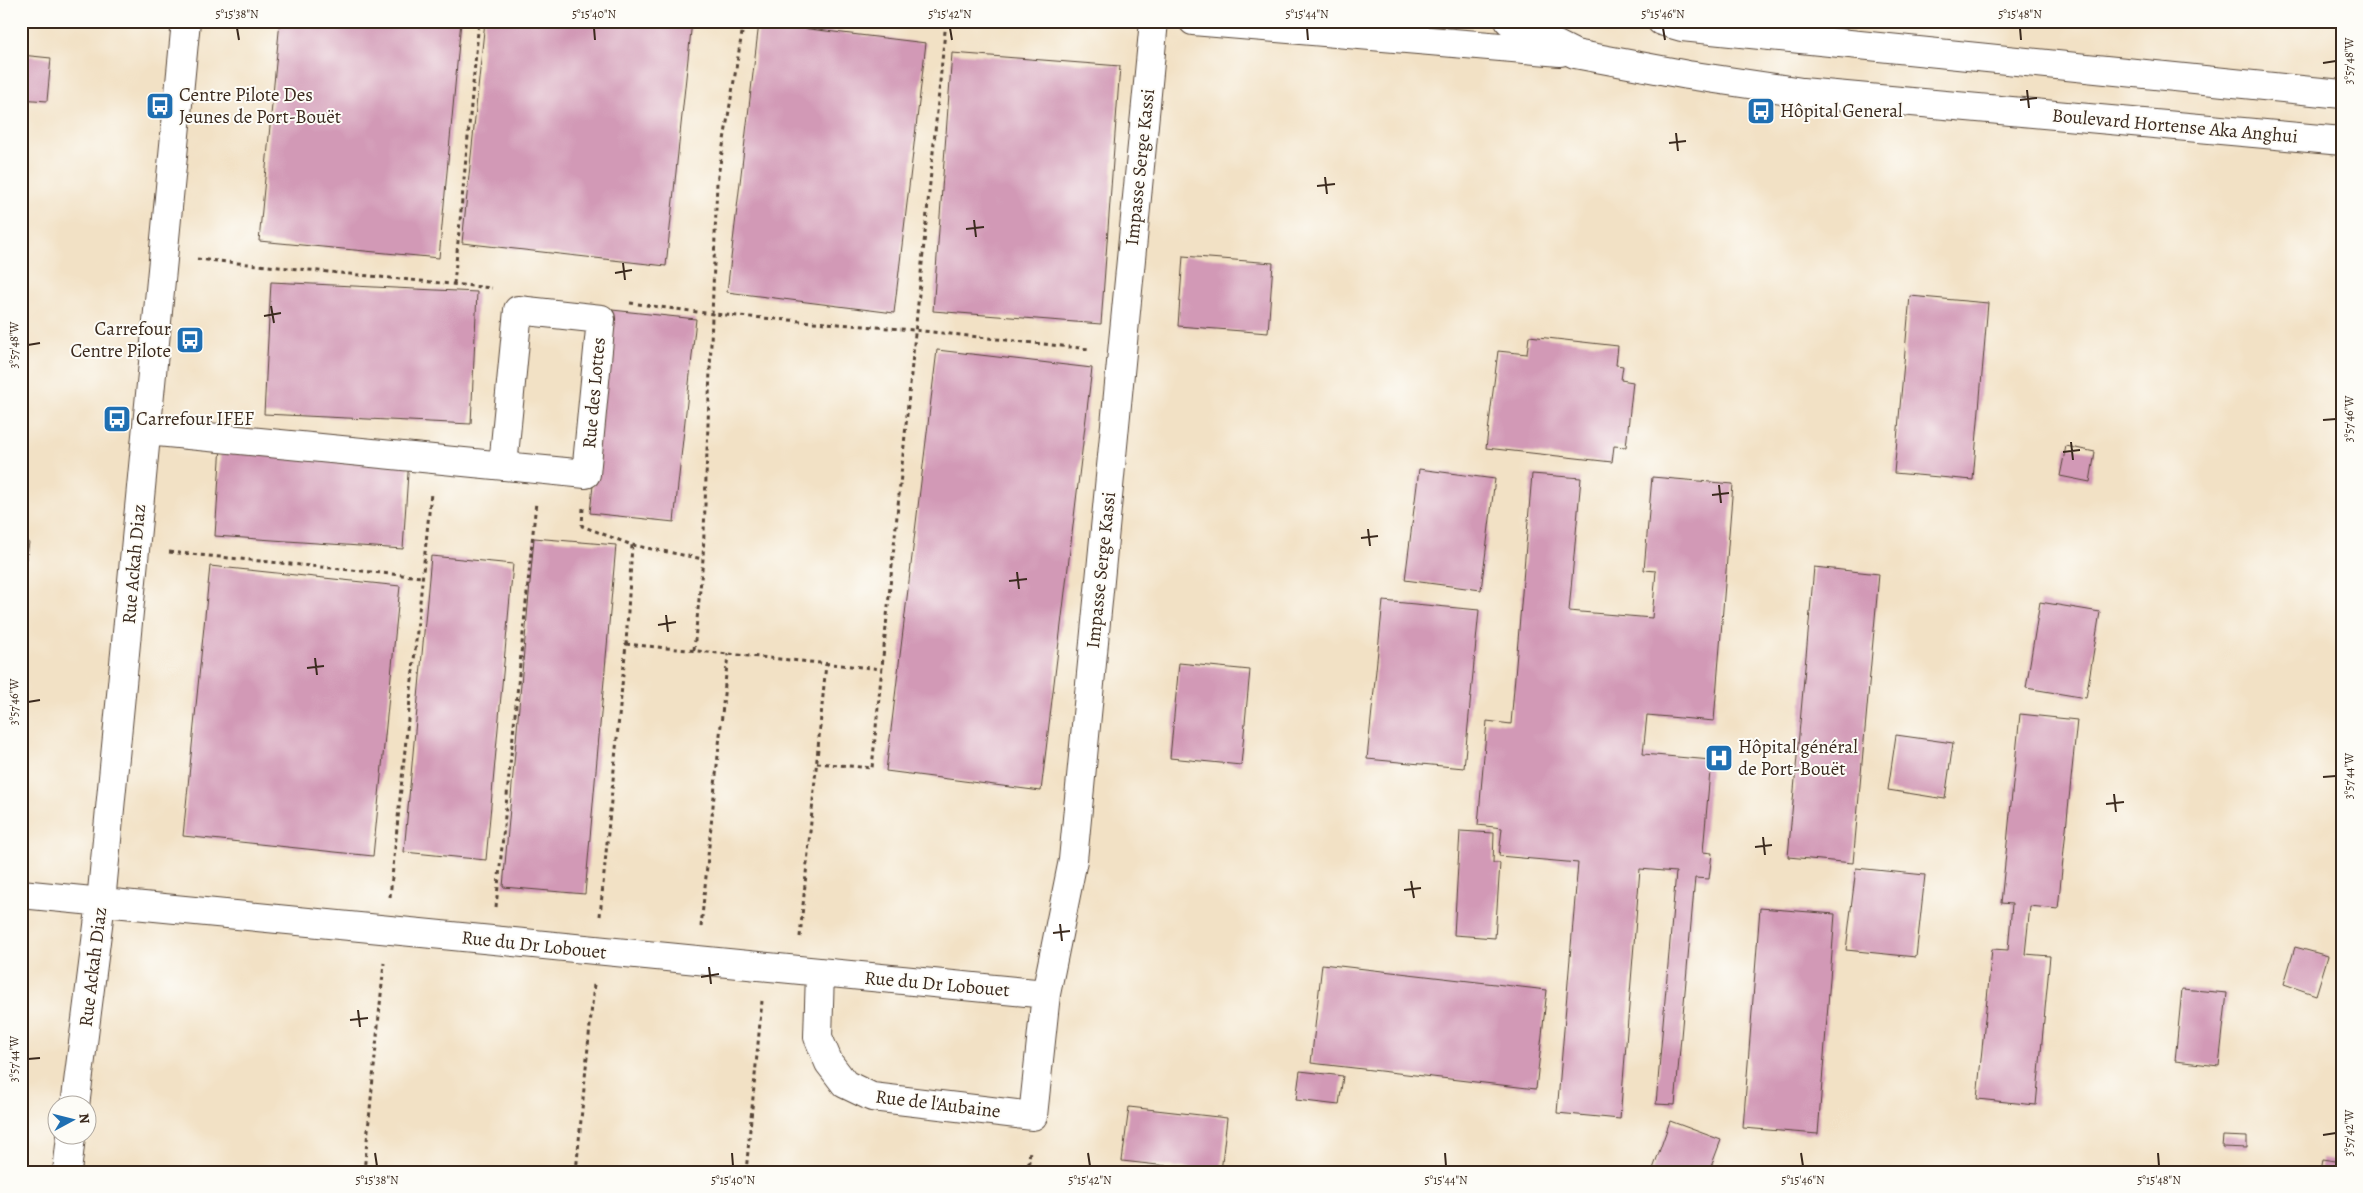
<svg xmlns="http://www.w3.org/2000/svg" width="2363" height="1193" font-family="Alegreya,serif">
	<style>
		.building { fill: #d299b6 }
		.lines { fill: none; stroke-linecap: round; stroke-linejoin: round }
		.street-casing { stroke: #564537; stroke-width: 30 }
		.secondary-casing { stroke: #564537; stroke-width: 30 }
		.path { stroke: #564537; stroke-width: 3; stroke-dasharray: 4 4; stroke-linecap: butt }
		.street { stroke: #fff; stroke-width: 28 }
		.secondary { stroke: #fff; stroke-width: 28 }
		.ticks { fill: none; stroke: #3b2a1e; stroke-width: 2 }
		.labels { text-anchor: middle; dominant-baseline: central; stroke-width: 4; stroke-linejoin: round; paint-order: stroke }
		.poi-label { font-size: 19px; fill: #3b2a1e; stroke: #fdfcf7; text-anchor: start }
		.street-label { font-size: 19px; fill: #3b2a1e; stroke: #fdfcf7 }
		.neatline { fill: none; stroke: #3b2a1e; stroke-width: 2 }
		.ticks-label { font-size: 12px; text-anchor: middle; fill: #3b2a1e }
	</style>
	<rect width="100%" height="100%" fill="#fdfcf7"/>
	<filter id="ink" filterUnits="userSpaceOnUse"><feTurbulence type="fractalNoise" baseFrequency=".02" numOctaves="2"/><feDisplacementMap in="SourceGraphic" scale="10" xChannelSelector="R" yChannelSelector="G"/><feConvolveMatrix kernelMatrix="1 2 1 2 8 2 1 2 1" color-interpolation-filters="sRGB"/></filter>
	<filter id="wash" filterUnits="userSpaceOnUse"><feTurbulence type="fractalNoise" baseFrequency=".0096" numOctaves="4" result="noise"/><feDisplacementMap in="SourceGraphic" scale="20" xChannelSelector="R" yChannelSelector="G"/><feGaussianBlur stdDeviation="1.12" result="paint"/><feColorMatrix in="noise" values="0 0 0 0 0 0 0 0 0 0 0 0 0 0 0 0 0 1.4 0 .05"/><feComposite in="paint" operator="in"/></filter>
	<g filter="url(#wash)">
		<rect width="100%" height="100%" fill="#f2e1c5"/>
		<g id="blocks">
			<path class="building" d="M280 21H461L439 258 259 241Z
				M485 21H692L666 266 462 243Z
				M759 23 926 43 894 313 727 292Z
				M952 53 1120 66 1101 324 933 311Z
				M21 55 51 58 47 101 21 99Z
				M1183 256 1273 263 1268 333 1178 326Z
				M271 282 477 292 471 424 264 414Z
				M1910 296 1988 303 1973 480 1894 473Z
				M612 310 696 319 674 522 590 513Z
				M1529 336 1618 346 1616 365 1623 366 1621 380 1633 382 1626 447 1614 446 1612 462 1486 448 1498 351 1527 354Z
				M937 350 1092 368 1041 791 886 771Z
				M221 445 409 458 403 549 215 536Z
				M2066 446 2095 452 2090 482 2060 476Z
				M1419 469 1495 479 1481 590 1405 580Z
				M1532 474 1581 478 1569 611 1652 618 1656 571 1644 570 1652 477 1733 484 1714 721 1647 715 1643 754 1711 760 1703 852 1712 853 1709 879 1695 878 1675 1105 1656 1104 1676 872 1640 869 1620 1119 1557 1113 1578 863 1499 856 1502 828 1478 825 1487 721 1511 724Z
				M534 538 616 545 585 894 503 887Z
				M21 541 29 542 22 592H21Z
				M431 556 513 564 486 860 404 852Z
				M210 566 400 586 373 856 183 836Z
				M1814 567 1879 574 1853 863 1788 857Z
				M1383 601 1479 610 1464 768 1367 759Z
				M2040 602 2100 612 2086 698 2026 688Z
				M1179 663 1250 670 1241 765 1170 758Z
				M2020 714 2077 720 2058 909 2030 906 2025 954 2050 956 2036 1105 1977 1099 1992 949 2008 950 2012 904 2001 903Z
				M1896 735 1953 743 1945 799 1888 790Z
				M1460 831 1494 833 1493 863H1500L1495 938 1454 935Z
				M1856 868 1925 875 1916 957 1846 950Z
				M1760 908 1835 914 1818 1134 1743 1128Z
				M2295 947 2328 956 2316 995 2284 984Z
				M1322 964 1547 990 1536 1089 1311 1063Z
				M2182 989 2227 993 2219 1066 2175 1061Z
				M1300 1071 1343 1076 1339 1105 1296 1100Z
				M1129 1107 1227 1118 1221 1172 1122 1161Z
				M1670 1121 1721 1140 1709 1172H1652Z
				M2223 1136 2247 1137V1148L2222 1147Z
				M2322 1159 2342 1162V1172H2320Z"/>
		</g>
	</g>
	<g filter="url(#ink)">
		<use href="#blocks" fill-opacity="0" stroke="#564537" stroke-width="1"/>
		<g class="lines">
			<defs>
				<path id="street" d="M147 431 586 474 601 319 518 310 503 466
					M21 894 1046 994
					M820 973 818 1037 829 1063 845 1084 872 1097 1033 1116 1046 994 1073 860 1154 21
					M75 1106 101 902 186 21
					M67 1172 71 1136"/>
				<path id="secondary" d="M1193 21 1560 52
					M1509 21 1575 54 1688 75 1802 92 2342 141
					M1661 21 1682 27 2342 94"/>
			</defs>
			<use href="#street" class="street-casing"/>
			<use href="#secondary" class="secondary-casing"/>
			<path class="path" d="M197 259 492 288
				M454 284 479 21
				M630 303 713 314 914 330 1089 349
				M583 508 582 526 632 545 703 559
				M169 552 422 577
				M626 644 882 669
				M694 650 703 559 717 182 744 21
				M817 763 872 768 946 21
				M390 897 431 493
				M496 907 536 502
				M600 916 626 644 632 545
				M701 927 728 654
				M800 937 826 664
				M364 1172 384 963
				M576 1172 594 984
				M746 1172 762 1001
				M1028 1172 1030 1149"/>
			<use href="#street" class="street"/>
			<use href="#secondary" class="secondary"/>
		</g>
	</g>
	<path class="ticks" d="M237 28 239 40M594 28 595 40M950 28 952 40M1307 28 1308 40M1663 28 1665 40M2020 28 2021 40M2323 63 2336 61M2027 90 2029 108M2020 100 2037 98M1676 133 1678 151M1669 143 1686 141M1325 177 1327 194M1317 186 1335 184M974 220 976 237M966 229 984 227M623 263 625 280M615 273 632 270M271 306 274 323M264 316 281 313M28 345 40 343M2323 420 2336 419M2071 442 2073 460M2063 452 2080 450M1719 485 1721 503M1712 495 1729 493M1368 529 1370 546M1361 538 1378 536M1017 572 1019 589M1009 581 1027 579M666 615 668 632M658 625 676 622M315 658 317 675M307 668 324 666M28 702 40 700M2323 777 2336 776M2114 794 2116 812M2106 804 2124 802M1763 837 1765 855M1755 847 1772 845M1411 881 1414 898M1404 890 1421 888M1060 924 1062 941M1053 933 1070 931M709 967 711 984M701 977 719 974M358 1010 360 1027M350 1020 368 1018M28 1059 40 1058M2323 1135 2336 1133M375 1153 377 1166M732 1153 733 1166M1088 1153 1090 1166M1445 1153 1446 1166M1801 1153 1803 1166M2158 1153 2159 1166"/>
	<defs>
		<symbol id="bus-square" viewBox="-11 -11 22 22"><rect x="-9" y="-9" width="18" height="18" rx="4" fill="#1f6fb2" stroke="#fdfcf7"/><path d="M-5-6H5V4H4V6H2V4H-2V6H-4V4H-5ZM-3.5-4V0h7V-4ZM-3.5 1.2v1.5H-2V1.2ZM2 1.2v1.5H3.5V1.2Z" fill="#fff"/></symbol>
		<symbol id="hospital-square" viewBox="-11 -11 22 22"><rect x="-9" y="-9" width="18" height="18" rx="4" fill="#1f6fb2" stroke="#fdfcf7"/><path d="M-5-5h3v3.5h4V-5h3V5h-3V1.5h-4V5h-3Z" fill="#fff"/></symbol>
	</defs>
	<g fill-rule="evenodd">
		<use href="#bus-square" x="144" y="90" width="32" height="32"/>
		<use href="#bus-square" x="1745" y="95" width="32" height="32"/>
		<use href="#bus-square" x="174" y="324" width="32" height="32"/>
		<use href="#bus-square" x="101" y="403" width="32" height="32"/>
		<use href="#hospital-square" x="1703" y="742" width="32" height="32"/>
	</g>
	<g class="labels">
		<g class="poi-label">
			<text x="179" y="95">Centre Pilote Des<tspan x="179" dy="22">Jeunes de Port-Bouët</tspan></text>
			<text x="1780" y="111">Hôpital General</text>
			<text x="171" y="329" text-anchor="end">Carrefour<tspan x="171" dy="22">Centre Pilote</tspan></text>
			<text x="136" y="419">Carrefour IFEF</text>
			<text x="1738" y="747">Hôpital général<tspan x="1738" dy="22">de Port-Bouët</tspan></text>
		</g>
		<g class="street-label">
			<text transform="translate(2175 126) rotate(5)">Boulevard Hortense Aka Anghui</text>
			<text transform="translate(1140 167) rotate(-84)">Impasse Serge Kassi</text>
			<text transform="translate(594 393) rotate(-85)">Rue des Lottes</text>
			<text transform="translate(134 564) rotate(-85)">Rue Ackah Diaz</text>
			<text transform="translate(1101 570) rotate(-84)">Impasse Serge Kassi</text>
			<text transform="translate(534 945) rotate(6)">Rue du Dr Lobouet</text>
			<text transform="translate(93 967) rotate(-83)">Rue Ackah Diaz</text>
			<text transform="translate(937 984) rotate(5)">Rue du Dr Lobouet</text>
			<text transform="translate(938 1104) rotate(7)">Rue de l'Aubaine</text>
		</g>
	</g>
	<rect width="2363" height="1193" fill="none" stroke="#fdfcf7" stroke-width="55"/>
	<g transform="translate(72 1120) rotate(83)"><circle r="24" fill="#fdfcf7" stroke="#afa8a0"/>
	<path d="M0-4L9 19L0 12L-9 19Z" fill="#1f6fb2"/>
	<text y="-8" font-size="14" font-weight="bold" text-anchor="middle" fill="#3b2a1e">N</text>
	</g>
	<rect x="28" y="28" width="2308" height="1138" class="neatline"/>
	<g class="ticks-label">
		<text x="237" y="18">5°15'38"N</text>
		<text x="594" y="18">5°15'40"N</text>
		<text x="950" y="18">5°15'42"N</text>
		<text x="1307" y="18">5°15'44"N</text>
		<text x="1663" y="18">5°15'46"N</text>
		<text x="2020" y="18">5°15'48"N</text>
		<text transform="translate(2349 61) rotate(-90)" y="4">3°57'48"W</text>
		<text transform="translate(14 345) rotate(-90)" y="4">3°57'48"W</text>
		<text transform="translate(2349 419) rotate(-90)" y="4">3°57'46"W</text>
		<text transform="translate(14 702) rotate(-90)" y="4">3°57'46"W</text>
		<text transform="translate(2349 776) rotate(-90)" y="4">3°57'44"W</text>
		<text transform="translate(14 1059) rotate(-90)" y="4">3°57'44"W</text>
		<text transform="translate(2349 1133) rotate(-90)" y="4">3°57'42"W</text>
		<text x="377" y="1184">5°15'38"N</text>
		<text x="733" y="1184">5°15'40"N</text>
		<text x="1090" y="1184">5°15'42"N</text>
		<text x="1446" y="1184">5°15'44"N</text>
		<text x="1803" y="1184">5°15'46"N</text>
		<text x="2159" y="1184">5°15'48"N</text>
	</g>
</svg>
